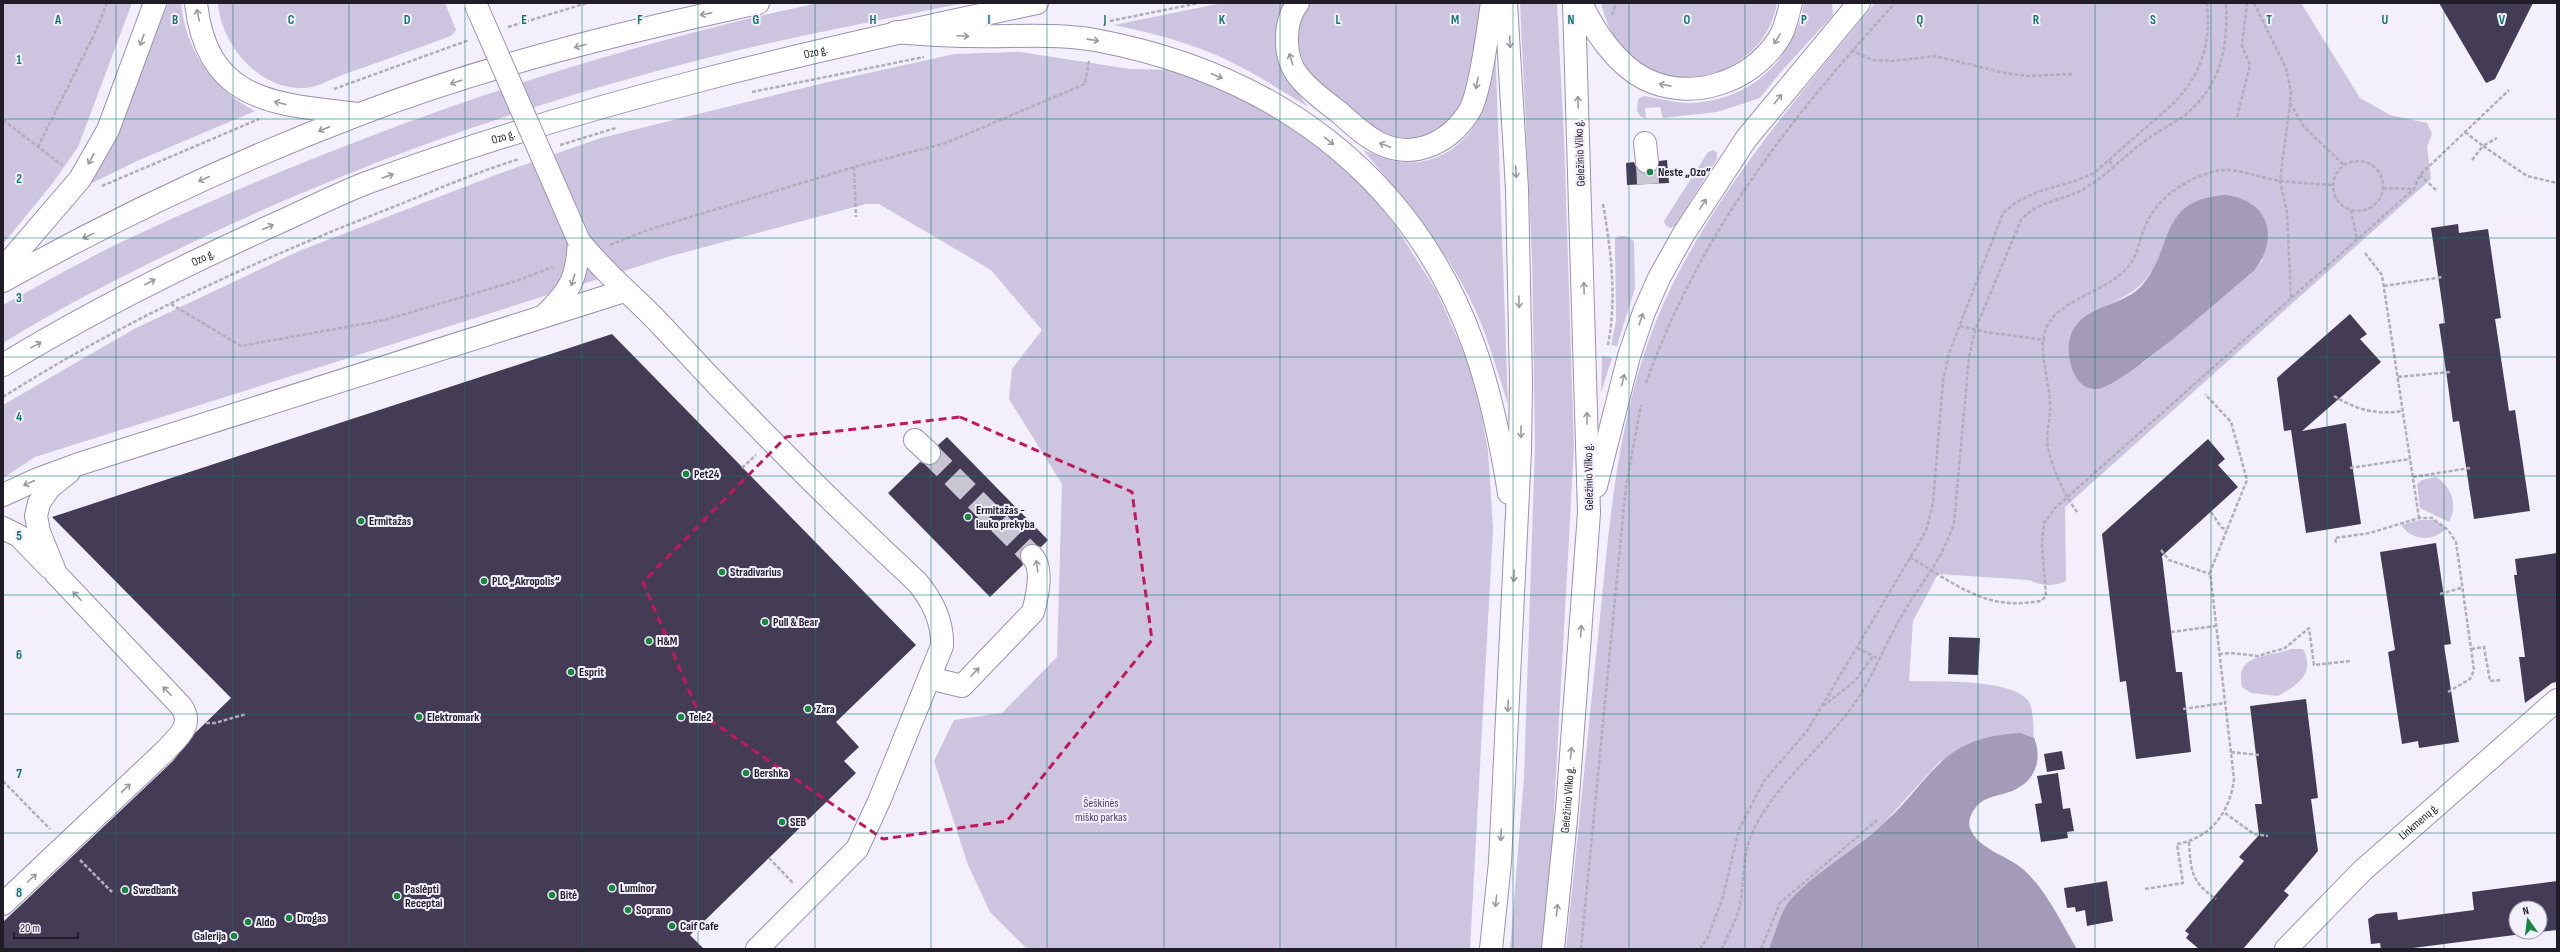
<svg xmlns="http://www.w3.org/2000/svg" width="2560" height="952" font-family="'Sofia Sans Condensed',sans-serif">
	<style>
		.green { fill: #cdc4e0; fill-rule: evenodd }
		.water { fill: #a49bb8 }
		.building { fill: #443c55 }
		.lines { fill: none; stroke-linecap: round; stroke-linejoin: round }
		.minor-tunnel { stroke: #c9c5d3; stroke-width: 22; stroke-dasharray: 22 11; stroke-linecap: butt }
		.minor-casing { stroke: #9b91b0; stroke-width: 24 }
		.major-casing { stroke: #9b91b0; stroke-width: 24 }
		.highway-casing { stroke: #9b91b0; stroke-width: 24 }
		.path { stroke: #b1aebb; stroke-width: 2.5; stroke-dasharray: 4 2; stroke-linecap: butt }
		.minor { stroke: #fff; stroke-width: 22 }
		.major { stroke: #fff; stroke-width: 22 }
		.highway { stroke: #fff; stroke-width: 22 }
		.minor-bridge-casing { stroke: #9b91b0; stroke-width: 24; stroke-linecap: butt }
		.minor-bridge { stroke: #fff; stroke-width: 22 }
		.oneway { stroke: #9b999f }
		.marked { fill: none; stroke: #c2185b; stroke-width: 3; stroke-dasharray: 8 5; stroke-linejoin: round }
		.grid { fill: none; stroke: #0f766e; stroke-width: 1; stroke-opacity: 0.55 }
		.poi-dot { fill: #17863e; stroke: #f3effd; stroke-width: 1.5 }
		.labels { text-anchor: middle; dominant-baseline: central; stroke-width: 4; stroke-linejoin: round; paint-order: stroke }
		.street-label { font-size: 12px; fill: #201d29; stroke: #f3effd }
		.poi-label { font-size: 12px; font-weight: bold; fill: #201d29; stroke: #f3effd; text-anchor: start }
		.park-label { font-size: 12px; fill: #53446f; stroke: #f3effd }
		.grid-label { font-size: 13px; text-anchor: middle; font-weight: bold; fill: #0f766e; stroke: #f3effd; stroke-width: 4; stroke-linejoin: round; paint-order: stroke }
	</style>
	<rect width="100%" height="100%" fill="#f3effd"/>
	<path class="green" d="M3 3H132L78 147 52 184 3 244Z
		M168 3H181C186 52 213 89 255 111L137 161 90 184 118 134Z
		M218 3H445L456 30 451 36C416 49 381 61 345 74 333 78 318 87 305 88 260 91 221 45 218 3Z
		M818 3H964C878 21 792 36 707 58 528 103 355 164 189 244 126 274 63 306 3 343V305C40 285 77 264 115 245 339 139 575 55 818 3Z
		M1222 3H1285L1281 11 1292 85 1308 107C1277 88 1246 67 1211 53 1180 40 1147 32 1114 25Z
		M1311 3H1484L1483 19 1460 108C1454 118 1447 123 1438 129 1392 162 1343 101 1310 73 1296 52 1290 22 1311 3Z
		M1520 3H1557L1564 137 1574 447 1552 848 1542 949H1510L1524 777 1535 446 1532 257Z
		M1601 3H1777C1768 61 1700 94 1647 68 1621 56 1607 29 1601 3Z
		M1804 3H1832L1833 15 1780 73 1760 98 1717 112 1663 118 1660 107 1645 108 1646 119 1640 116 1637 111 1638 99 1644 96C1659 98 1674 103 1690 103 1749 101 1794 61 1804 3Z
		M1875 3H2301L2360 98 2390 115 2427 123 2432 134 2427 147 2431 179 2065 507 2066 581C2052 587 2043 586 2029 580L1938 574 1913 621 1909 681C1936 682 2014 678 2029 702 2034 711 2033 728 2034 738L2021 733 1940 761 1883 824 1790 900 1769 949H1566C1577 845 1587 741 1598 637 1610 521 1617 403 1667 296 1719 186 1799 96 1875 3ZM2263 259 2254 271 2142 364 2069 340C2081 304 2133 306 2151 271Z
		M1495 41 1508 404C1499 377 1491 349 1481 323 1454 257 1408 204 1363 150 1377 155 1389 161 1404 162 1435 166 1467 144 1480 116 1490 94 1491 65 1495 41Z
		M1020 52 1130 69 1179 70 1248 99 1321 148 1362 184 1394 224 1437 292 1467 360 1481 412 1488 451 1493 529 1470 949H1027L990 912 968 865 934 761 954 720 1002 713 1057 657 1062 484 1009 399 1012 369 1042 330 991 270 879 204H866L671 256 35 457 3 478V405L134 329 299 251 498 174 601 138 828 82 954 54Z
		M1714 150 1717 153V159L1675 226 1670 228 1666 226 1664 221 1708 152Z
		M1619 236H1626L1634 241 1635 288 1617 346 1611 345 1616 321 1615 239Z
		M1602 356 1612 358 1601 393Z
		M2436 477C2452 487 2458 506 2449 522L2420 508 2417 484 2422 480Z
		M2419 520H2435L2446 529C2431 542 2413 541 2401 525Z
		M2291 649H2303C2316 674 2297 685 2278 696L2251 693 2242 687C2234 653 2268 658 2291 649Z"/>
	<path class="water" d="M2225 195C2269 200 2280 237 2254 271 2229 291 2121 388 2097 389 2083 390 2074 378 2071 365 2068 354 2067 340 2073 330 2087 304 2126 306 2143 284 2175 245 2158 200 2225 195Z
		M2021 733 2034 738C2042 756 2037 778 2018 788 2001 798 1983 793 1972 813 1970 817 1968 824 1970 828 1977 849 2009 856 2024 870 2047 891 2061 923 2077 949H1769C1774 936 1782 908 1791 899 1818 870 1854 851 1883 824 1935 777 1939 737 2021 733Z"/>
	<path class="building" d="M2439 3H2533L2495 79 2486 83Z
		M1667 160 1669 183 1627 185 1626 163 1634 162 1637 170 1648 174 1655 172 1659 161Z
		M2458 224 2459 233 2488 229 2501 318 2495 319 2509 411 2515 410 2530 511 2474 519 2459 421 2453 422 2447 378 2439 324 2445 323 2431 228Z
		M2350 314 2367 334 2360 339 2381 362 2302 431 2346 423 2361 524 2306 533 2291 430 2284 431 2277 378Z
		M612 334 916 645 836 722 859 747 844 761 856 773 690 935 704 949H3V922L173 761 195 733 231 698 52 517Z
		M947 437 1048 540 1041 547 1031 544 1025 546 1020 557 1023 565 990 597 888 493 920 462 927 465 938 462 941 455 938 445Z
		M2208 439 2225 459 2218 465 2238 487 2162 556 2176 672H2182L2191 752 2136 759 2126 681 2120 682 2102 534Z
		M2436 543 2451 644 2444 645 2459 742 2419 748 2418 741 2402 744 2388 652 2395 650 2380 552Z
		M2557 553V682L2552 683 2525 703 2519 657H2525L2514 575H2517L2515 559Z
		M1949 637 1980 638 1978 675 1948 674Z
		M2306 699 2318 798 2311 799 2318 851 2284 891 2289 895 2243 949H2199L2186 938 2189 934 2185 931 2244 861 2239 857 2259 835 2255 804H2262L2250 706Z
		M2062 751 2065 769 2047 772 2044 754Z
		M2058 773 2063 809 2070 808 2074 831 2067 832 2068 838 2041 842 2035 804 2042 803 2037 776Z
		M2107 881 2113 921 2087 926 2085 910 2076 912 2075 907 2067 908 2064 888Z
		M2557 881V930L2540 932V908H2516V932H2538L2405 949H2381L2380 943 2371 944 2368 919 2376 914 2397 912 2398 920 2474 910 2472 892Z"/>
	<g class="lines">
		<path class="minor-tunnel" d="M1647 162 1648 184
			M929 453 1032 556"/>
		<defs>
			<g id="minor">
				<path d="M1645 143 1647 162"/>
				<path d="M579 241C604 273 635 297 662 326 743 414 829 500 917 582 933 601 943 621 942 646L880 799 857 849 757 949"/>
				<path d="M545 315C571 290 577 278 579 241"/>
				<path d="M915 440 929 453"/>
				<path d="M3 495 38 479 79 464 624 291"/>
				<path d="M3 528 19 536 49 567"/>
				<path d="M929 678 962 686 1033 612C1037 597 1044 568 1032 556"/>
				<path d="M3 904 164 752C177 738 195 725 181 706L56 574 39 532 36 516 39 503 50 487 69 472"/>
				<path id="s1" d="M2286 949 2362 871 2557 700"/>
			</g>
			<g id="major">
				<path d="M196 3C207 104 277 104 359 114"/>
				<path d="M3 269 80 179 108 130 155 3"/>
				<path d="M3 281C117 217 237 161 360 114 488 65 624 32 758 3"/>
				<path id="s2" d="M3 365C90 312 180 267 273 225 305 211 337 194 369 182 586 103 811 50 1037 3"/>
			</g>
			<g id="highway">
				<path d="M1298 3C1283 22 1283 58 1299 77 1310 91 1326 102 1340 113 1352 124 1366 137 1381 144 1416 160 1452 141 1470 110 1481 90 1488 28 1492 3"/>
				<path d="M1581 3C1594 31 1617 65 1645 79 1692 102 1750 82 1778 40 1785 30 1788 15 1791 3"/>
				<path d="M896 32C920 34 945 36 970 36 1011 37 1054 33 1095 40 1272 73 1412 173 1474 346 1491 394 1501 443 1509 493"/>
				<path d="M1596 486 1629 356 1644 312 1659 278 1683 235 1746 139 1859 3"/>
				<path d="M1491 949 1500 862 1520 451 1521 382 1517 189 1506 3"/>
				<path id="s3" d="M1553 949 1567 809 1589 513 1574 3"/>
			</g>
		</defs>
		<use href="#minor" class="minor-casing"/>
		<use href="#major" class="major-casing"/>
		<use href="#highway" class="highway-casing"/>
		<path class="path" d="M2254 3 2286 68 2291 92 2290 103 2304 127 2344 165
			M1612 15 1616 3
			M1110 21 1199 3
			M508 27 587 3
			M1851 50 1872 60 1893 61 1935 56 2005 73 2029 76 2072 74
			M334 89 469 40
			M752 92 924 57
			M2290 103 2280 181 2287 212 2291 298
			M2237 117 2250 65 2242 46 2247 3
			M3 120 62 165
			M2465 132 2483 146 2497 138
			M560 145 616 128
			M38 147 95 33 107 3
			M2472 160 2483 146 2527 176 2557 183
			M2333 186a25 25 0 1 1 50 0a25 25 0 1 1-50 0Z
			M2109 161 2115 167
			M854 167 856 217
			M2420 175 2436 190
			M102 186 259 119
			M2383 188 2414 189
			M1603 204C1611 250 1617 299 1608 345
			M2351 210 2357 239
			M610 245 648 230 854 167 946 143 1085 84 1089 61
			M2365 253 2382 275 2419 518
			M2384 286 2442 277
			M171 304 241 346 385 320 516 281 553 267
			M1960 326 1986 332 2045 340
			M2398 377 2450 372
			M1646 383C1700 232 1789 120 1895 3
			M2334 396C2357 410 2376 415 2403 411
			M3 397C121 322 248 264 378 213 424 195 471 174 519 159
			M742 468 756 455
			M2350 468 2410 459
			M2413 477 2470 468
			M2077 512C2064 494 2052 469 2048 447 2045 432 2051 419 2050 405 2050 376 2031 339 2055 315 2076 295 2109 289 2128 267 2137 257 2139 241 2144 229 2155 200 2180 183 2208 173 2234 164 2256 178 2282 181 2298 183 2316 184 2333 185
			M2211 512 2221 527 2227 530
			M2336 543 2335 538 2370 533 2419 518H2432L2448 530 2456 542 2474 670 2470 679 2448 692
			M2161 550 2169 560 2210 574
			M1910 557C1940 575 1975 602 2011 603 2021 604 2031 602 2041 601L2046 596 2042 544 2044 523 2055 508 2414 189 2420 175 2509 90
			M2440 594 2461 588
			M2171 632 2216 626
			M1857 648 1879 659
			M2471 649 2484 647 2490 681 2501 680
			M2219 654 2231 653 2258 656 2285 648 2309 628 2314 665 2350 661
			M1823 706 1855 681 1873 656
			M2183 709 2225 703
			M206 723H215L246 714
			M2231 752 2259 755
			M3 781 50 829
			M2225 813 2254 834 2268 836
			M2189 842C2191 871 2191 882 2216 899
			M769 858 793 883
			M80 860 112 892
			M2145 889 2183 883 2177 844C2211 838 2230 812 2234 779L2210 572 2247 480 2231 422 2205 394
			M1581 949 1626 486 1641 405
			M1700 949 1708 937 1723 897 1739 829 1764 781 1807 731 1926 531 1933 503 1943 381 1949 353 2003 213C2030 187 2062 189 2094 173L2175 102C2202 73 2211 42 2207 3
			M1722 949C1729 933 1739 916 1741 898 1744 877 1743 853 1752 833 1774 786 1818 751 1850 710 1869 685 1880 655 1895 628 1914 591 1941 564 1954 523L1969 357 1975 330 2021 220C2037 201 2061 201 2082 190 2105 177 2121 159 2142 143 2155 133 2171 125 2185 115 2221 85 2228 48 2226 3
			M1761 949 1780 903 1877 820"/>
		<use href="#minor" class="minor"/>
		<use href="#major" class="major"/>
		<use href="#highway" class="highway"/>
		<defs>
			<path id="minor-bridge" d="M475 3 579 241"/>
		</defs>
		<use href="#minor-bridge" class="minor-bridge-casing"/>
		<use href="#minor-bridge" class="minor-bridge"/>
	</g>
	<defs><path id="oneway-shaft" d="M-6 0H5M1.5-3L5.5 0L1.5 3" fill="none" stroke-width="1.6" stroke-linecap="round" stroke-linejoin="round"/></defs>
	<g class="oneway">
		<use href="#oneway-shaft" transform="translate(706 14) rotate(168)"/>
		<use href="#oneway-shaft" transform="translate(198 15) rotate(-102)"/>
		<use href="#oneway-shaft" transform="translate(963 36) rotate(3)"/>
		<use href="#oneway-shaft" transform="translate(1777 39) rotate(121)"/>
		<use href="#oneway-shaft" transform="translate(142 40) rotate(109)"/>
		<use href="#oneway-shaft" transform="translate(1093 40) rotate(8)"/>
		<use href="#oneway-shaft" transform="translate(1510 42) rotate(87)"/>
		<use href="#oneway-shaft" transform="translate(580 46) rotate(165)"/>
		<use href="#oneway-shaft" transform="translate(1291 59) rotate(-107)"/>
		<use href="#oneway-shaft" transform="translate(1217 76) rotate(23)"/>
		<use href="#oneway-shaft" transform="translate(456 82) rotate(162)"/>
		<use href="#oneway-shaft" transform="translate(1477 83) rotate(101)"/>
		<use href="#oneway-shaft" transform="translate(1665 85) rotate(-169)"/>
		<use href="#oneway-shaft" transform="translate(1778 99) rotate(-51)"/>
		<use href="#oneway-shaft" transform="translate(1578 102) rotate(-92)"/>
		<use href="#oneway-shaft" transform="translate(280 103) rotate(-166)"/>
		<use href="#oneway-shaft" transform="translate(324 129) rotate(157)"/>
		<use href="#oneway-shaft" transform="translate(1329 141) rotate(40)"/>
		<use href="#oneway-shaft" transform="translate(1385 145) rotate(-159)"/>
		<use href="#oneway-shaft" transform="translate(91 159) rotate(119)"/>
		<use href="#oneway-shaft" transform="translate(1516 172) rotate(87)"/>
		<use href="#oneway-shaft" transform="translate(388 176) rotate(-19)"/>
		<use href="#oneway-shaft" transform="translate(204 179) rotate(156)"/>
		<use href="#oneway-shaft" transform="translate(1703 204) rotate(-58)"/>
		<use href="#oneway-shaft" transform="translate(268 227) rotate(-24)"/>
		<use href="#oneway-shaft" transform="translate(88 236) rotate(154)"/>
		<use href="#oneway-shaft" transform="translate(573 280) rotate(108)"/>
		<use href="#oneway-shaft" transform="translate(150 282) rotate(-27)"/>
		<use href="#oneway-shaft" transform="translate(1584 288) rotate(-92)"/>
		<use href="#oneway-shaft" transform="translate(1519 302) rotate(89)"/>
		<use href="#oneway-shaft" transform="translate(1641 319) rotate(-72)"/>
		<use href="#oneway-shaft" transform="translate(36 345) rotate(-29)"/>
		<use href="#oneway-shaft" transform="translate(1623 380) rotate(-76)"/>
		<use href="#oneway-shaft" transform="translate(1587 418) rotate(-91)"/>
		<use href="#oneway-shaft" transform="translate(1521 432) rotate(91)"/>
		<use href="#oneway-shaft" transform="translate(29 483) rotate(155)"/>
		<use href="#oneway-shaft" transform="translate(1037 566) rotate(-98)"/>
		<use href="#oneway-shaft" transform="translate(1514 576) rotate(92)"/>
		<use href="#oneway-shaft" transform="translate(77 596) rotate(-134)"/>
		<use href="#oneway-shaft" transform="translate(1581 631) rotate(-86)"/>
		<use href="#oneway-shaft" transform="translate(975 672) rotate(-46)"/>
		<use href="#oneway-shaft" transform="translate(167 691) rotate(-134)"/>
		<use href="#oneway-shaft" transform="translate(1508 706) rotate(93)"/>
		<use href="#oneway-shaft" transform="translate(1571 753) rotate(-85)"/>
		<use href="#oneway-shaft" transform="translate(126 788) rotate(-43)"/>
		<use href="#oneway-shaft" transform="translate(1501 835) rotate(93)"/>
		<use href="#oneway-shaft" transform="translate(32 878) rotate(-42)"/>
		<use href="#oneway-shaft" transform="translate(1496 901) rotate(96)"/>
		<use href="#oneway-shaft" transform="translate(1557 910) rotate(-84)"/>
	</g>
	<path class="marked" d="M960 417 1132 492 1152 640 1007 821 883 839 698 712 643 582 786 437Z"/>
	<path class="grid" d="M116 3V949M233 3V949M349 3V949M465 3V949M582 3V949M698 3V949M815 3V949M931 3V949M1047 3V949M1164 3V949M1280 3V949M1396 3V949M1513 3V949M1629 3V949M1745 3V949M1862 3V949M1978 3V949M2095 3V949M2211 3V949M2327 3V949M2444 3V949M3 119H2557M3 238H2557M3 357H2557M3 476H2557M3 595H2557M3 714H2557M3 833H2557"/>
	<g class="poi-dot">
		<circle cx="1650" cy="172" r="4"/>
		<circle cx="686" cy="474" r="4"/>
		<circle cx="968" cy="517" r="4"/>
		<circle cx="361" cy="521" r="4"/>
		<circle cx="722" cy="572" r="4"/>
		<circle cx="484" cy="581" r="4"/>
		<circle cx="765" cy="622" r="4"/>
		<circle cx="649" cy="641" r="4"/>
		<circle cx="571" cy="672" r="4"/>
		<circle cx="808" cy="709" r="4"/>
		<circle cx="419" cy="717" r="4"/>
		<circle cx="681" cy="717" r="4"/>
		<circle cx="746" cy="773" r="4"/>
		<circle cx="782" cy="822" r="4"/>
		<circle cx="612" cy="888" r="4"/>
		<circle cx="125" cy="890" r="4"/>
		<circle cx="552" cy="895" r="4"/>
		<circle cx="397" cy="896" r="4"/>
		<circle cx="628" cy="910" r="4"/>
		<circle cx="289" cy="918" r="4"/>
		<circle cx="248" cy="922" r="4"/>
		<circle cx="672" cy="926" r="4"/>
		<circle cx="234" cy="936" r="4"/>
	</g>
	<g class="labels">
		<g class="street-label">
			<text stroke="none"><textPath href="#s2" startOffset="875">Ozo g.</textPath></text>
			<text stroke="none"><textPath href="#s2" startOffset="551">Ozo g.</textPath></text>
			<text transform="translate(1580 153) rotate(-92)">Geležinio Vilko g.</text>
			<text stroke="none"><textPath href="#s2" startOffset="227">Ozo g.</textPath></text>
			<text transform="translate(1589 477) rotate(-91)">Geležinio Vilko g.</text>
			<text stroke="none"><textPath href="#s3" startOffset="150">Geležinio Vilko g.</textPath></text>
			<text stroke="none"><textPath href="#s1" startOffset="184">Linkmenų g.</textPath></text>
		</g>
		<g class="poi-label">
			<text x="1658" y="172">Neste „Ozo“</text>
			<text x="694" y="474">Pet24</text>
			<text x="976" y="510">Ermitažas -<tspan x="976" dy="14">lauko prekyba</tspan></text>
			<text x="369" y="521">Ermitažas</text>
			<text x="730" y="572">Stradivarius</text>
			<text x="492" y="581">PLC „Akropolis“</text>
			<text x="773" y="622">Pull &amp; Bear</text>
			<text x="657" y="641">H&amp;M</text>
			<text x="579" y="672">Esprit</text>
			<text x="816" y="709">Zara</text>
			<text x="427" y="717">Elektromark</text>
			<text x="689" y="717">Tele2</text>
			<text x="754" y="773">Bershka</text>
			<text x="790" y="822">SEB</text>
			<text x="620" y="888">Luminor</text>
			<text x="405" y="889">Paslėpti<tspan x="405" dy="14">Receptai</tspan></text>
			<text x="133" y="890">Swedbank</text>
			<text x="560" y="895">Bitė</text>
			<text x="636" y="910">Soprano</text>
			<text x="297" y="918">Drogas</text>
			<text x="256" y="922">Aldo</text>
			<text x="680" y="926">Caif Cafe</text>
			<text x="226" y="936" text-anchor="end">Galerija</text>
		</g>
		<g class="park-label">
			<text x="1101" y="803">Šeškinės<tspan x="1101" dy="14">miško parkas</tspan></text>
		</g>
	</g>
	<g class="grid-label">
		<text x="58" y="24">A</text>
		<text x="175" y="24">B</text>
		<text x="291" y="24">C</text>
		<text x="407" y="24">D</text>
		<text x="524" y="24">E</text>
		<text x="640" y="24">F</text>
		<text x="756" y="24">G</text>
		<text x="873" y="24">H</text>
		<text x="989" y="24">I</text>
		<text x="1105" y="24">J</text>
		<text x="1222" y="24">K</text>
		<text x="1338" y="24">L</text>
		<text x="1455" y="24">M</text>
		<text x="1571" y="24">N</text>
		<text x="1687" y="24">O</text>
		<text x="1804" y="24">P</text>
		<text x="1920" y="24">Q</text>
		<text x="2036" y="24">R</text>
		<text x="2153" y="24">S</text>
		<text x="2269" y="24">T</text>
		<text x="2385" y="24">U</text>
		<text x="2502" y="24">V</text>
		<text x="19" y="64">1</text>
		<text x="19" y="183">2</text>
		<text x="19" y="302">3</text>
		<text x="19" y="421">4</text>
		<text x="19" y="540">5</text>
		<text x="19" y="659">6</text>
		<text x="19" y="778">7</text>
		<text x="19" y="897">8</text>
	</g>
	<rect width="2560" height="952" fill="none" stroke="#201d29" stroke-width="8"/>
	<g transform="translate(2528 920) rotate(346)"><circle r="19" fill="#f3effd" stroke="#9f9ba8"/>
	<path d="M0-3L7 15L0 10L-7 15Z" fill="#17863e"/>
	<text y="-6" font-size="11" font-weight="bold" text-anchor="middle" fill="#201d29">N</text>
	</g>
	<path d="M14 932v6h64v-6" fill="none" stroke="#201d29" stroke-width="2"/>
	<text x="20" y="932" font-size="12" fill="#201d29" stroke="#f3effd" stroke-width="3" paint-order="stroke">20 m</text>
</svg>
